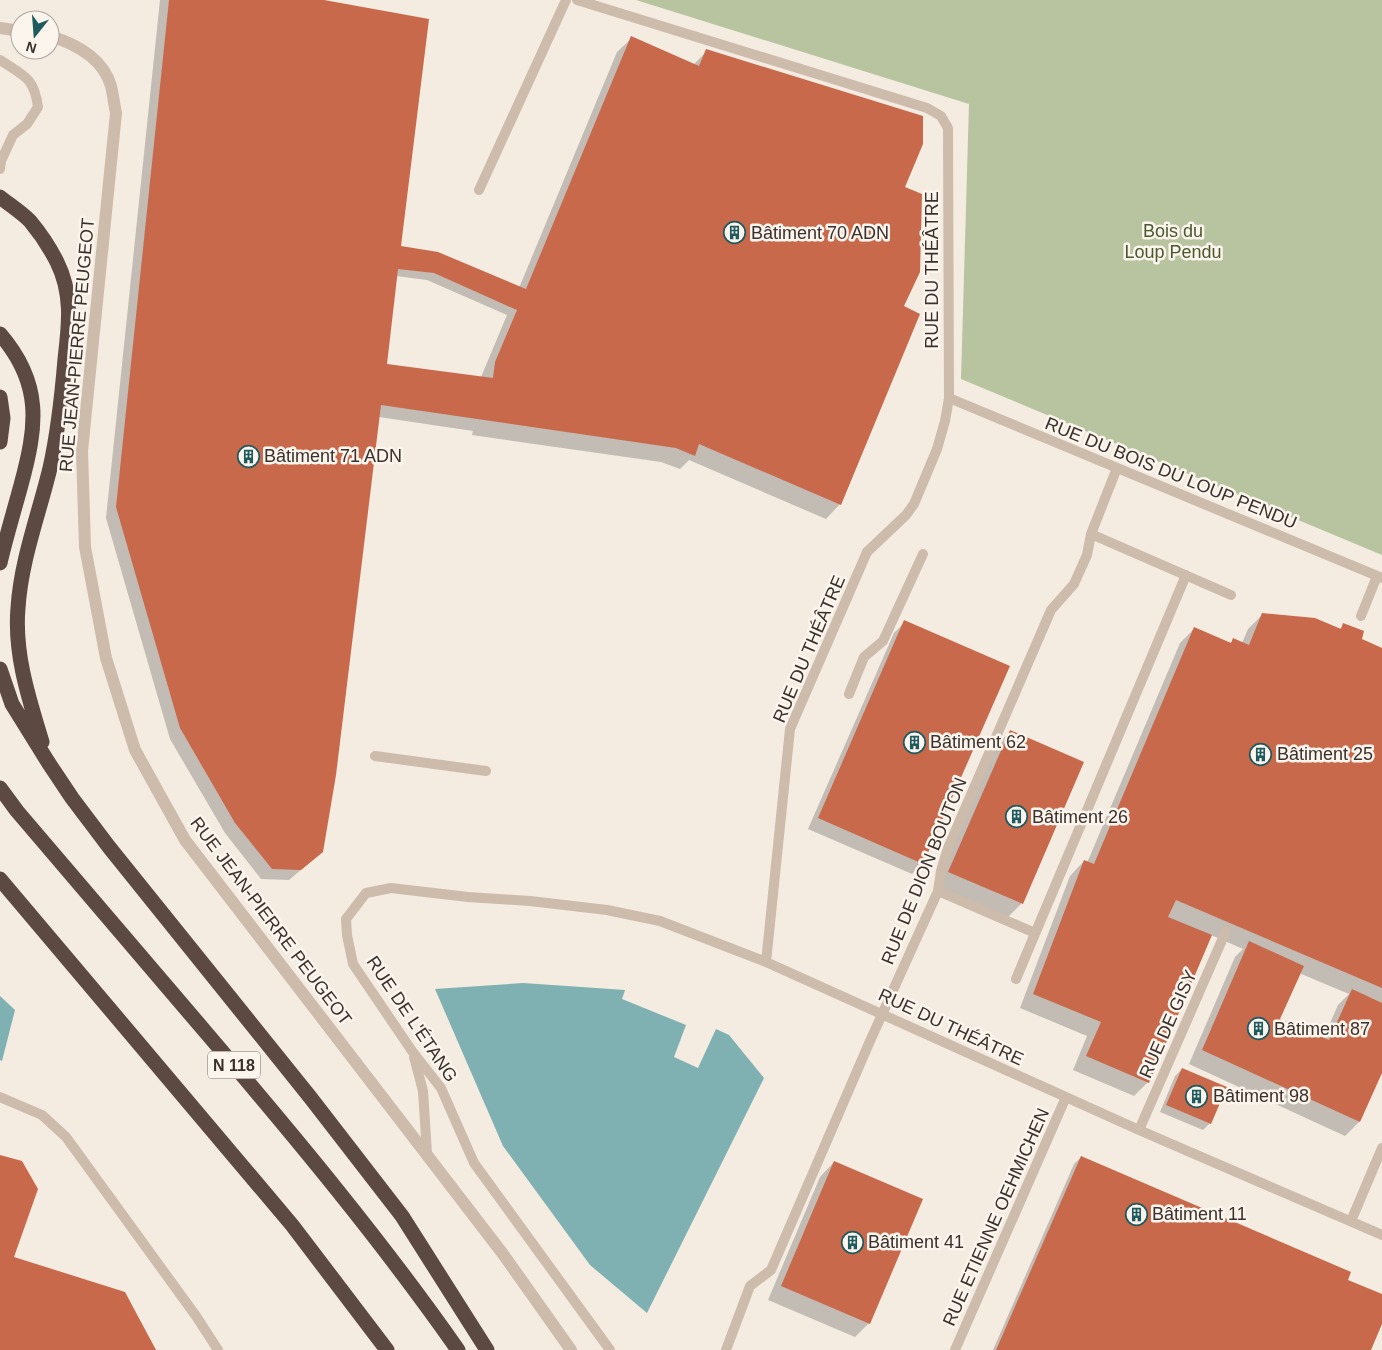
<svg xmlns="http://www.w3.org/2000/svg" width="1382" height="1350" font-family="Helvetica,sans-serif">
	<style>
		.green { fill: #b8c4a0 }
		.water { fill: #7fb0b2 }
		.shadow { fill: #0003; fill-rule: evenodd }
		.building { fill: #c8694b; fill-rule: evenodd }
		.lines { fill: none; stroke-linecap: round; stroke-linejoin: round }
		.lane { stroke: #cdbbac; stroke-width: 10 }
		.street { stroke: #cdbbac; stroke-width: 12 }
		.highway { stroke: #5c4a42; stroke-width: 15 }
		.labels { text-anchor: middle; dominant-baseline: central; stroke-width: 5; stroke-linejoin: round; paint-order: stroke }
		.shield { fill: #fbf5ee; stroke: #756b66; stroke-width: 1 }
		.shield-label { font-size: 16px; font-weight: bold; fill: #3b302b }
		.park-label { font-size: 18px; fill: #4a5a2e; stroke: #fbf5ee }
		.poi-label { font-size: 18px; fill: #3b302b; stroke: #fbf5ee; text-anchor: start }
		.street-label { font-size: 18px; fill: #3b302b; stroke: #fbf5ee }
	</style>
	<rect width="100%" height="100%" fill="#f4ebe1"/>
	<path class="green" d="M636 0H1382V555L961 379 969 104Z"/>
	<path class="water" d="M523 983 625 990 622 999 686 1025 674 1057 698 1068 716 1029 729 1035 764 1078 647 1313 590 1265 503 1146 435 989Z
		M0 996 15 1010 2 1061 0 1060Z"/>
	<path class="shadow" d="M160 0H317L400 247 519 288 617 52 632 38 693 65 707 51 903 188V307L840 504 826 519 689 460 680 469 661 462 472 435 473 431 379 417 322 852 289 880 261 879 225 833 170 739 106 518ZM396 276 427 280 507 315 481 377 385 365Z
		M1263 614 1339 630 1343 625 1361 640 1382 649V1069L1359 1122 1345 1136 1189 1064 1235 957 1243 949 1211 935 1148 1082 1134 1096 1073 1070 1087 1036 1020 1008 1070 876 1084 861 1087 863 1180 643 1194 629 1229 644 1234 640 1242 643 1248 629ZM1299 973 1349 994 1338 1005 1323 1039 1279 1019Z
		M905 622 922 863 912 874 808 829 894 633Z
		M1011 731 1083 763 1022 903 1007 918 935 886 996 745Z
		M1182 1069 1210 1123 1203 1130 1160 1112 1175 1076Z
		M1081 1157 1382 1296V1321L1369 1350H993L1074 1164Z
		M834 1162 869 1323 855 1337 768 1300 820 1177Z"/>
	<path class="building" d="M169 0H324L429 19 401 246 438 252 526 289 631 36 699 66 706 49 923 116V144L905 187 922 194 920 272 904 306 920 314 841 505 699 444 695 456 676 448 381 405 336 775 323 852 301 870 272 869 235 823 180 728 116 507ZM398 269 434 273 517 310 495 362 493 378 387 364Z
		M1262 613 1315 618 1341 629 1343 623 1364 631 1362 639 1382 648V988L1176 900 1168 917 1212 935 1149 1083 1086 1056 1101 1022 1033 994 1084 860 1094 864 1194 627 1231 643 1233 638 1249 645Z
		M904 620 1010 666 923 864 818 818Z
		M1010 730 1084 762 1023 904 948 872Z
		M1249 941 1304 966 1280 1019 1329 1040 1352 989 1382 1003V1073L1360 1122 1202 1050Z
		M1182 1068 1227 1087 1211 1124 1166 1105Z
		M0 1155 22 1161 38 1189 14 1257 125 1292 156 1350H0Z
		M1081 1156 1351 1272 1348 1280 1382 1294V1324L1371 1350H996Z
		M834 1161 923 1199 870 1324 781 1286Z"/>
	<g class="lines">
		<path class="lane" d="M577 0 927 108 941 116 948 128 949 398 945 421 937 449 914 504 906 515 867 552 790 729 766 962 1139 1130 1382 1235
			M0 60C24 76 34 77 38 107L27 124 13 135 1 161 0 169
			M479 190 566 0
			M949 398 1382 578
			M1091 534 1231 595
			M1361 616 1377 576
			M849 694 864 657 883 641 923 554
			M375 756 486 771
			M938 891 1035 933
			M1016 979 1186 575
			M414 1057 423 1091 427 1154
			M0 1097 42 1115 66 1137 196 1316 218 1350
			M1139 1130 1226 931
			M1351 1221 1382 1148
			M610 1350 474 1163 441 1088 412 1051 353 964 347 935 346 919 366 893 391 888 468 897 530 901 607 910 660 921 766 962
			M726 1350 750 1286 771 1270 870 1041 938 891 941 871 948 848 1051 610 1074 584 1087 555 1091 534 1117 468
			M955 1350 1066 1097"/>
		<path class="street" d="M0 28 20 31
			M50 36C76 44 103 58 111 86 113 94 114 104 116 113L82 451 85 547 106 658 135 750 185 840 503 1254 571 1350"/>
		<path class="highway" d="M0 197C10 205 21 212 30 221 40 233 50 248 57 262 73 294 69 325 65 359 62 395 58 432 50 468 39 514 21 560 18 608 14 654 29 699 42 742
			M0 334C43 384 37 426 21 485 14 511 6 537 0 563
			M0 397 3 418 0 442
			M0 669 12 704 48 762 72 798 109 847 310 1097 402 1216 487 1350
			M0 788 17 811C81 886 145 961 209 1036 295 1137 381 1240 458 1350
			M0 879 292 1225 387 1350"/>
	</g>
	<defs>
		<symbol id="building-ring" viewBox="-11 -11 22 22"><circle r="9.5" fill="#fbf5ee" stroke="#1f5a5e" stroke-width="1.5"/><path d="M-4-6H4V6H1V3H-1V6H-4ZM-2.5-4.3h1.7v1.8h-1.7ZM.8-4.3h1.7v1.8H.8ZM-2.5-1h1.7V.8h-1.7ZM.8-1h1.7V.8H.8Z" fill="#1f5a5e"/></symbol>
	</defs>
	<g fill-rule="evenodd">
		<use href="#building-ring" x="722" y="220" width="25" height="25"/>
		<use href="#building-ring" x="236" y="444" width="25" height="25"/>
		<use href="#building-ring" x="902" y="730" width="25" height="25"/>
		<use href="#building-ring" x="1248" y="742" width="25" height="25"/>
		<use href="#building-ring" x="1004" y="804" width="25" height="25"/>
		<use href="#building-ring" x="1246" y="1016" width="25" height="25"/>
		<use href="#building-ring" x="1184" y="1084" width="25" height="25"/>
		<use href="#building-ring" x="1124" y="1202" width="25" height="25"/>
		<use href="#building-ring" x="840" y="1230" width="25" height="25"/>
	</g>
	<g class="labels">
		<rect class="shield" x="208" y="1051.5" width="52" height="27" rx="4"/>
		<g class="shield-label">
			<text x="234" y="1065">N 118</text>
		</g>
		<g class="park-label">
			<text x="1173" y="231">Bois du<tspan x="1173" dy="21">Loup Pendu</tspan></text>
		</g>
		<g class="poi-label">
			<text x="751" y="233">Bâtiment 70 ADN</text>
			<text x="264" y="456">Bâtiment 71 ADN</text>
			<text x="930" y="742">Bâtiment 62</text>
			<text x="1277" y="754">Bâtiment 25</text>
			<text x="1032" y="817">Bâtiment 26</text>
			<text x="1274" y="1029">Bâtiment 87</text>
			<text x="1213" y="1096">Bâtiment 98</text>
			<text x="1152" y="1214">Bâtiment 11</text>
			<text x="868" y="1242">Bâtiment 41</text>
		</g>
		<g class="street-label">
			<text transform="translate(932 270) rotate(-90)">RUE DU THÉÂTRE</text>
			<text transform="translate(77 345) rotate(-85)">RUE JEAN-PIERRE PEUGEOT</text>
			<text transform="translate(1171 473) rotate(22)">RUE DU BOIS DU LOUP PENDU</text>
			<text transform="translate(809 649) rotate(-67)">RUE DU THÉÂTRE</text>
			<text transform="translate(924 871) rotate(-68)">RUE DE DION BOUTON</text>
			<text transform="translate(271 921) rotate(53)">RUE JEAN-PIERRE PEUGEOT</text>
			<text transform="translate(412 1019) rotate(56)">RUE DE L'ÉTANG</text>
			<text transform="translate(1168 1024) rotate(-66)">RUE DE GISY</text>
			<text transform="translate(951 1027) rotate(25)">RUE DU THÉÂTRE</text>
			<text transform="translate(996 1217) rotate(-66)">RUE ETIENNE OEHMICHEN</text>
		</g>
	</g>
	<g transform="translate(35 35) rotate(197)"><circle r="24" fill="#fbf5ee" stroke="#aea6a0"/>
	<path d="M0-4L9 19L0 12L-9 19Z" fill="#1f5a5e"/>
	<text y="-8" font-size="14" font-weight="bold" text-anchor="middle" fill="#3b302b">N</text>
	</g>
</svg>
